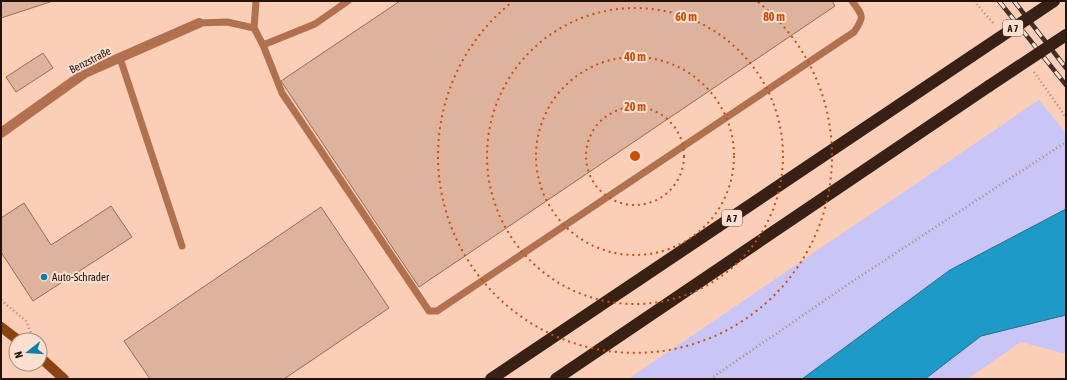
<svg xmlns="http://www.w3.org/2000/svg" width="1067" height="380" font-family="'Asap Condensed',sans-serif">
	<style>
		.green { fill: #cac5f7 }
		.water { fill: #1d9ac7; stroke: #1e718e }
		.building { fill: #deb39d; stroke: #946d58 }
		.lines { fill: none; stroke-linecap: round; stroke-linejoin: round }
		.path { stroke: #a98776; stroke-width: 2.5; stroke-dasharray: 1 3; stroke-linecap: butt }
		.lane { stroke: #b1714f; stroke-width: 7 }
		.street { stroke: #b1714f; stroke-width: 10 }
		.secondary { stroke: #8c4314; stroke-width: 10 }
		.highway { stroke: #382014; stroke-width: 12 }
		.rail-casing { stroke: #432f25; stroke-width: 4.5 }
		.rail { stroke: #fbe0d2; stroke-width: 3; stroke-dasharray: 9; stroke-linecap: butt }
		.highway-bridge { stroke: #382014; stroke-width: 12 }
		.ring { fill: none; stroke: #ca4e0c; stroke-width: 2; stroke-dasharray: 2 4 }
		.poi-dot { fill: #0c81a7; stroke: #fbe0d2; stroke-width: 1.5 }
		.labels { text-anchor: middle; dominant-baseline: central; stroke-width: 4; stroke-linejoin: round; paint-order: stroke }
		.shield { fill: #fbe0d2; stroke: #635046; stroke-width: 1 }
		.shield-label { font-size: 10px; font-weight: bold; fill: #22120a }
		.street-label { font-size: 11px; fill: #22120a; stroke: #fbe0d2 }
		.poi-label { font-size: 11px; fill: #22120a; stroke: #fbe0d2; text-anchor: start }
		.centre { fill: #ca4e0c; stroke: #fbe0d2; stroke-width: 2 }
		.ring-label { font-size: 12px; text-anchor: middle; font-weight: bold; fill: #ca4e0c; stroke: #fbe0d2; stroke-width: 4; stroke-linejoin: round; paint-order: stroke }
	</style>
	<rect width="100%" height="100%" fill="#fbceb8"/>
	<path class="green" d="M1039 100 1066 133V209L950 270 802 379H628Z
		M1066 315V354L1021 342 967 379H925L981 336Z"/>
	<path class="water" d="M1066 209V315L981 336 925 379H802L950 270Z"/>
	<path class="building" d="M1 1H53L1 18Z
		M400 1H832L835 6 419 287 281 81Z
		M43 53 53 68 16 92 6 77Z
		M24 203 51 245 111 206 132 237 33 301 1 252V218Z
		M321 207 389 308 284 379H150L124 341Z"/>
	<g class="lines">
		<path class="path" d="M974 1 995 25
			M1034 72 1066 117
			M1 300 26 321 34 340
			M710 379 856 279 1066 142"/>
		<path class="lane" d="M199 23 227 22 254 28 263 45 282 93 429 311H437L854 32C865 16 863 16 852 1
			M254 28 256 1
			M263 45 315 24 348 1
			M120 58 182 246"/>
		<path class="street" d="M1 133 85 73 199 23"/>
		<path class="secondary" d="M1 327 18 340
			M40 357 64 379"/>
		<path class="highway" d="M491 379 972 56
			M556 379 989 86"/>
		<defs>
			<path id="rail" d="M999 1 1066 85
				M1014 1 1066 68"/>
		</defs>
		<use href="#rail" class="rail-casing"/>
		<use href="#rail" class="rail"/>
		<path class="highway-bridge" d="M972 56 1054 1
			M989 86 1066 35"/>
	</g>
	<g class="ring">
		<circle cx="635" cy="156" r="49"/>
		<circle cx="635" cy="156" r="99"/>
		<circle cx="635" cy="156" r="148"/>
		<path d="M758 2A197 197 0 1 1 512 2"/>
	</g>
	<circle class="poi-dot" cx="44" cy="277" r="4"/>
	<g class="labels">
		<g class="shield">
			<rect x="1003" y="20" width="20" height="16" rx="3"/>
			<rect x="722" y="210" width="20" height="16" rx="3"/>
		</g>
		<g class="shield-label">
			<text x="1013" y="28">A 7</text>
			<text x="732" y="218">A 7</text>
		</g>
		<g class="street-label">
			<text transform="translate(90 60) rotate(-27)">Benzstraße</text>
		</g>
		<g class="poi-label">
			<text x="52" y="277">Auto-Schrader</text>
		</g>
	</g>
	<circle cx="635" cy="156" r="6" class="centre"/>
	<g class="ring-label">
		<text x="774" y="21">80 m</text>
		<text x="686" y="21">60 m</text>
		<text x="635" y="61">40 m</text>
		<text x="635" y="111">20 m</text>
	</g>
	<rect width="1067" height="380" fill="none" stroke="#22120a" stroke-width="4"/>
	<g transform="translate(28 352) rotate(253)"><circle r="19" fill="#fbe0d2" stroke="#a48e82"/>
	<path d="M0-3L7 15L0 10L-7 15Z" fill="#0c81a7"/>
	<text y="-6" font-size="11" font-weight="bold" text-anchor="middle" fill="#22120a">N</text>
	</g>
</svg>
